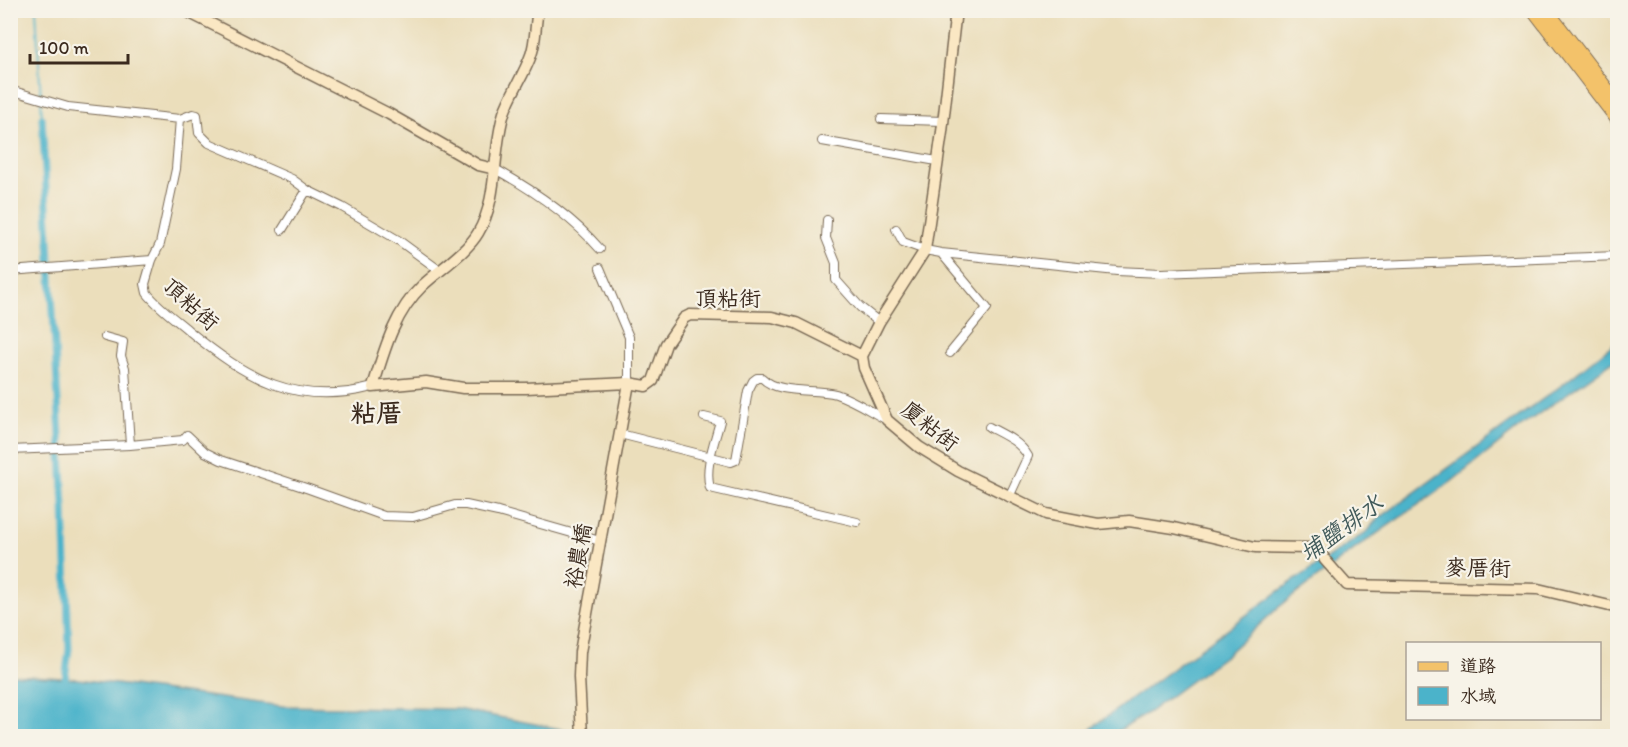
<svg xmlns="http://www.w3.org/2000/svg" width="1628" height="747" font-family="Itim,'LXGW WenKai TC',sans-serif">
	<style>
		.water { fill: #4bb3ca; stroke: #436e74; stroke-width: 1.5 }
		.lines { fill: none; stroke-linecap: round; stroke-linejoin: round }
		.stream { stroke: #4bb3ca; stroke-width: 2 }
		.canal { stroke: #4bb3ca; stroke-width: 7 }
		.street-casing { stroke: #796955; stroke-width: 10 }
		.secondary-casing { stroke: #796955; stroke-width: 13 }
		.primary-casing { stroke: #796955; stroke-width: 14 }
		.street { stroke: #fff; stroke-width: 8 }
		.secondary { stroke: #fae7c3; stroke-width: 10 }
		.primary { stroke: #f3c26a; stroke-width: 12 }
		.labels { text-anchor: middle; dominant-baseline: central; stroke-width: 4.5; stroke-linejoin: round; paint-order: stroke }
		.street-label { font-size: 22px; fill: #3b2a1e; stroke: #f7f3e8 }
		.water-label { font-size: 24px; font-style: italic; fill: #415a5a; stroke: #f7f3e8 }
		.quarter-label { font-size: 26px; font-weight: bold; fill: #3b2a1e; stroke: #f7f3e8 }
	</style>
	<rect width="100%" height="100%" fill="#f7f3e8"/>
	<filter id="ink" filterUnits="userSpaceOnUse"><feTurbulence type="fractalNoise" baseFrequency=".0167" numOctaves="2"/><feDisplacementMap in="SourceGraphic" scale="12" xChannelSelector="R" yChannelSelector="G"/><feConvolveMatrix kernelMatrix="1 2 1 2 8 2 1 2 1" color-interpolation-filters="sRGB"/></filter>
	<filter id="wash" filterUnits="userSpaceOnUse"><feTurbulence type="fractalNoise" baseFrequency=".008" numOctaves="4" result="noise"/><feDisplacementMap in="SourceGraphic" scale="24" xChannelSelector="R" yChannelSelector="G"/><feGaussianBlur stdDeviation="1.35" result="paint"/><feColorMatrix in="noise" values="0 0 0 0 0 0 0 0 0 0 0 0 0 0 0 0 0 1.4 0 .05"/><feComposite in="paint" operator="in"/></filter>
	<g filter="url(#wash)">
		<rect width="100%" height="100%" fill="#ebdebb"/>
		<path class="water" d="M1617 341V358L1519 428 1451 482 1355 549 1279 607 1226 655 1149 712 1110 736H1082L1098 723 1289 584 1369 530 1374 522 1562 385Z
			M10 675 79 679 282 706 457 709 597 736H11Z"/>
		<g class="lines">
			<path class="stream" d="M36 10 42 118"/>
			<path class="canal" d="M42 118 64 507 69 649 64 687"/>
		</g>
	</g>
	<g filter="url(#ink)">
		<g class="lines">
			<defs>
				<path id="street" d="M10 90 68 107 180 119 193 114 197 115 199 133 209 143 292 179 307 190 342 207 398 240 439 270
					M180 119 176 169 160 244 152 260 145 284 147 293C158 307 175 319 188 330 247 379 296 407 373 387
					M881 119 943 121
					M822 141 937 161
					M495 169C533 190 571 216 600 249
					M827 220 826 238 836 263V280L860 307 879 322
					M896 229 903 242 925 250 941 253 1117 271 1161 273 1618 256
					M282 230 307 190
					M941 253 987 308 950 353
					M600 268 629 337V383
					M10 271 152 260
					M105 337 123 342 121 356 125 368 130 445
					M704 417 720 421C715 441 704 467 710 488L857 522
					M989 427C1004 435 1019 441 1028 456L1009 497
					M620 434 731 462 736 460 748 391 753 381 757 378H762C779 395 814 388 836 394 854 400 870 411 887 420
					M10 450 130 445 183 440 187 435 205 452 221 460 309 489 384 516 413 517 455 505H466L498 512 600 541"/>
				<path id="secondary" d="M184 10 389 114 478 165 495 169
					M538 10C535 25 536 42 531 55 524 75 511 93 504 113 492 151 499 198 478 233 467 252 439 270 422 286 394 313 384 351 373 387L426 382 463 388H526L629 383 646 386 653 381 666 344 684 318 690 315 772 317 796 323 862 356
					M956 10 942 132 925 250 879 322 862 356 864 368 887 420 919 447 958 471 1046 514 1098 524 1129 521 1174 528 1255 547 1311 548 1322 554 1325 560 1347 585 1538 589 1618 608
					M582 736 579 677 580 652 629 383"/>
				<path id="primary" d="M1533 10 1618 121
					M1547 10 1618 103"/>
			</defs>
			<use href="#street" class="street-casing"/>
			<use href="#secondary" class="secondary-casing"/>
			<use href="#primary" class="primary-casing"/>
			<use href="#street" class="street"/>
			<use href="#secondary" class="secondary"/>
			<use href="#primary" class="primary"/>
		</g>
	</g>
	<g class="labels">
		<g class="street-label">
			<text x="728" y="298">頂粘街</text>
			<text transform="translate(191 304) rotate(42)">頂粘街</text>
			<text transform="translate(930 426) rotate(38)">廈粘街</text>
			<text transform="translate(578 556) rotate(-80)">裕農橋</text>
			<text transform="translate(1478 568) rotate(1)">麥厝街</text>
		</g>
		<g class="water-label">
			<text transform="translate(1341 528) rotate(-36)">埔鹽排水</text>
		</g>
		<g class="quarter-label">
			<text x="376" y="413">粘厝</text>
		</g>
	</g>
	<rect width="1628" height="747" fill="none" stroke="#f7f3e8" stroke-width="36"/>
	<rect x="1406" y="642" width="195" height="78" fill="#f7f3e8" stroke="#aca397" stroke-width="1.5"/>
	<rect x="1418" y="662" width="30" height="9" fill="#f3c26a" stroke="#aca397" stroke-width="1.5"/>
	<text x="1460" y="672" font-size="18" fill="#3b2a1e">道路</text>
	<rect x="1418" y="687" width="30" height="18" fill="#4bb3ca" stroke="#aca397" stroke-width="1.5"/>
	<text x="1460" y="702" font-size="18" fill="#3b2a1e">水域</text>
	<path d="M30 54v9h98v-9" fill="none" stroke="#3b2a1e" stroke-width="3"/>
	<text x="39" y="54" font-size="18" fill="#3b2a1e" stroke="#f7f3e8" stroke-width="4.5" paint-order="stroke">100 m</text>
</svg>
